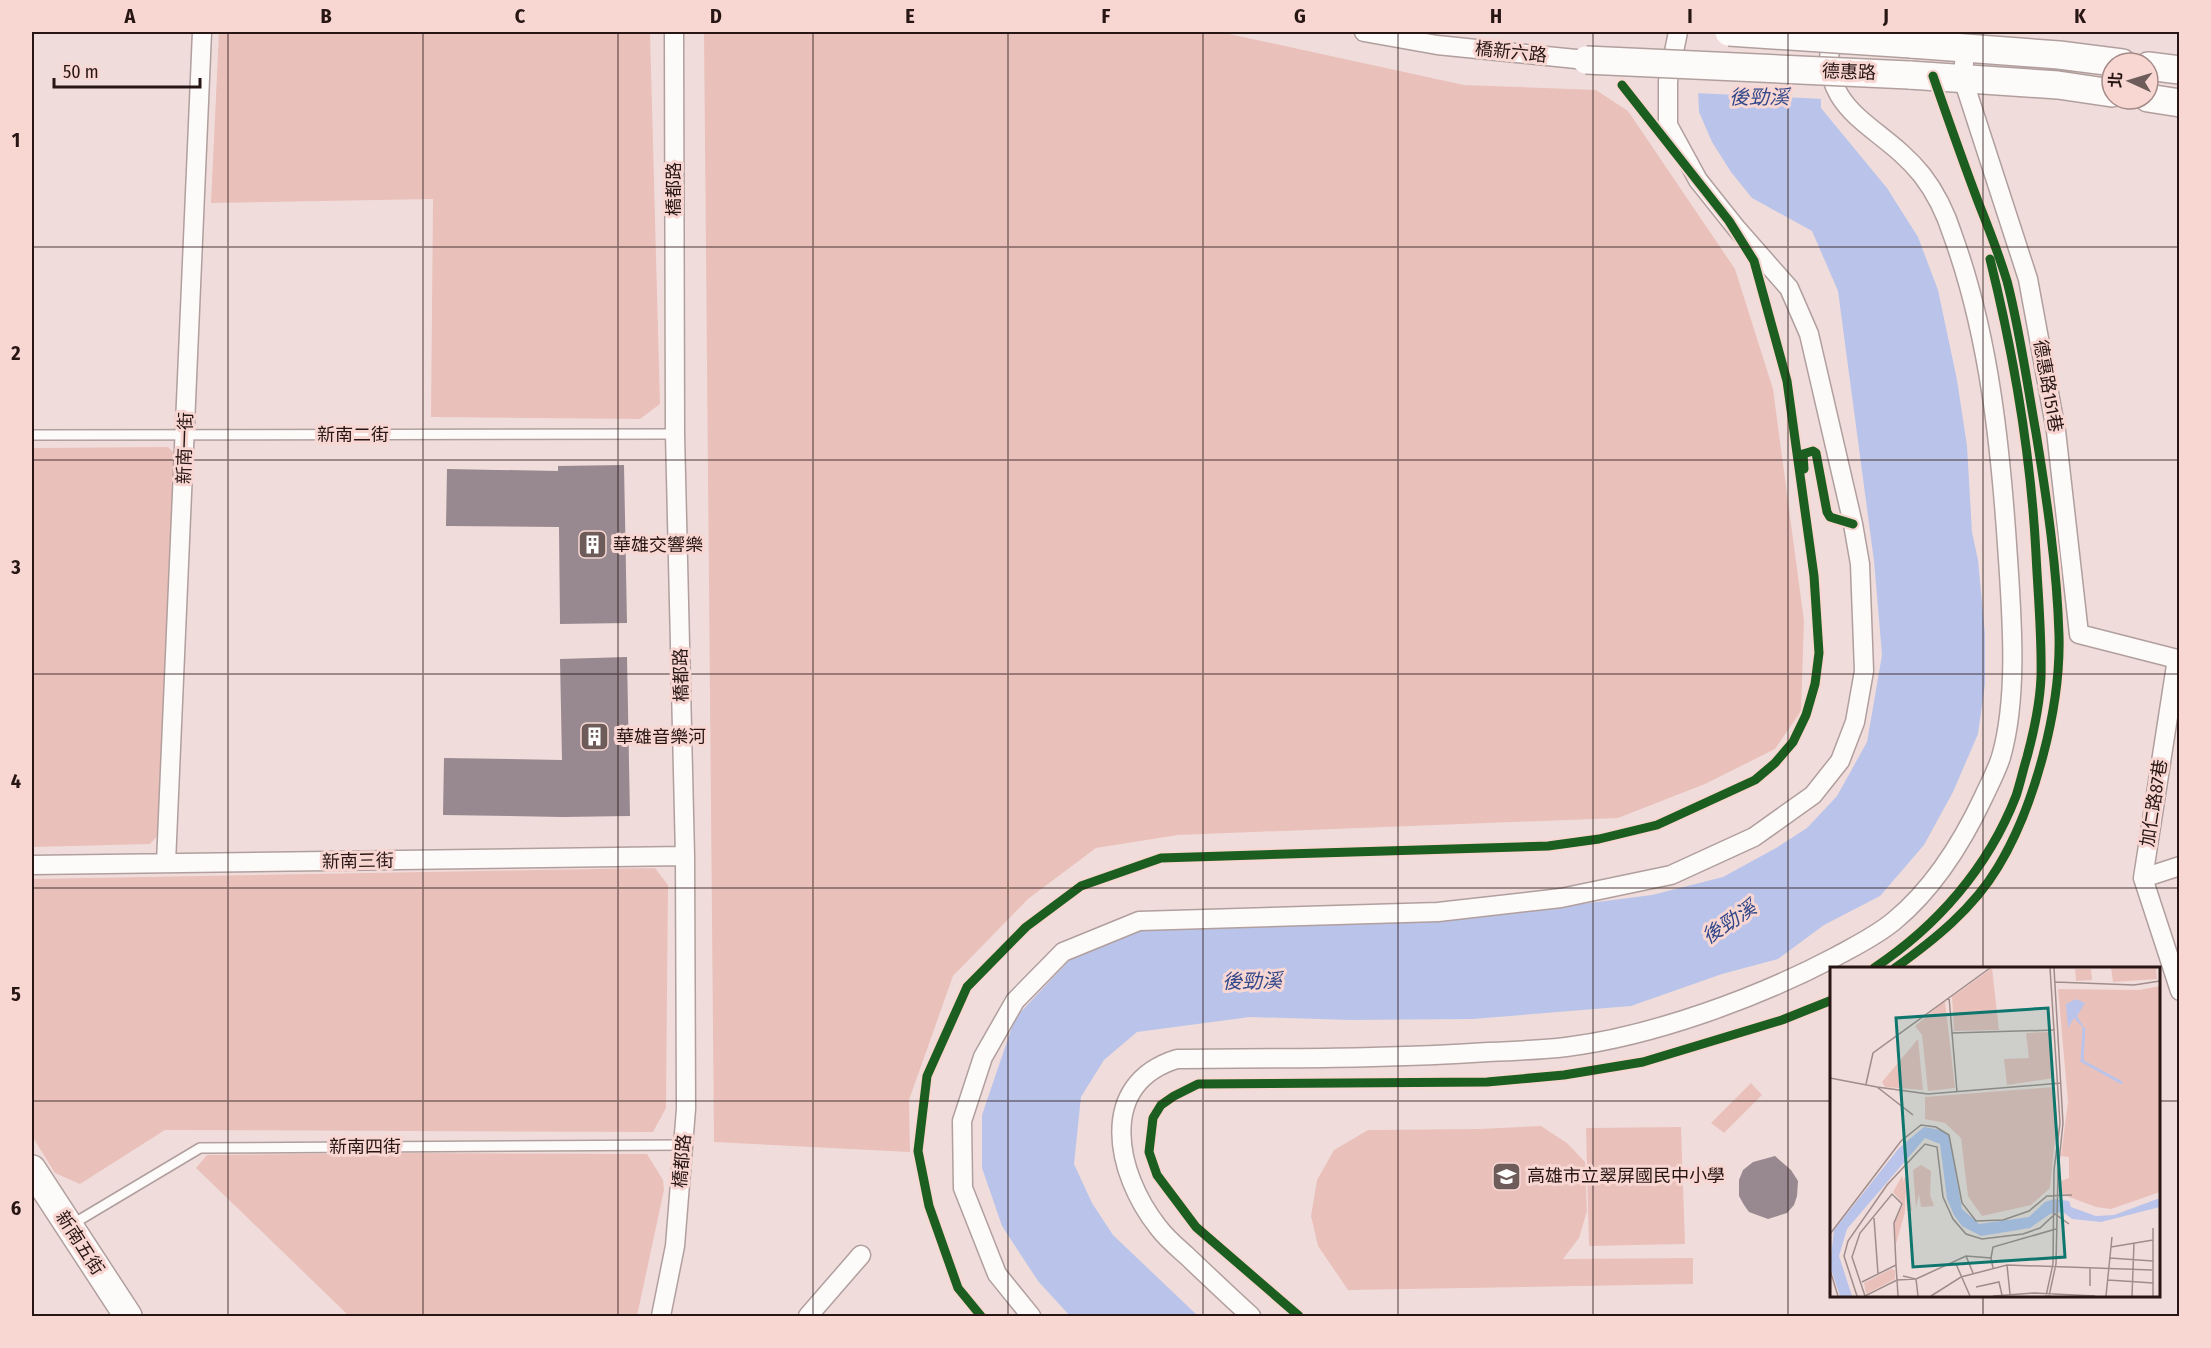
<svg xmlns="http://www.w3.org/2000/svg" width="2211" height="1348" font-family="'Fira Sans Condensed','Noto Sans TC',sans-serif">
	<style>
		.green { fill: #eac0bb }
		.water { fill: #bac4ea }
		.pier { fill: #f0dddb }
		.building { fill: #98888f }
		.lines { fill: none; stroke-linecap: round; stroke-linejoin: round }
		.lane-casing { stroke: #b09f9d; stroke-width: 12 }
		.street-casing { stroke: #b09f9d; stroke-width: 21 }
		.secondary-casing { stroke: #b09f9d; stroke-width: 30 }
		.lane { stroke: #fdfafa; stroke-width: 9 }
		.street { stroke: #fdfafa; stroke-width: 18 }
		.secondary { stroke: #fdfafa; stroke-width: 27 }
		.secondary-bridge-casing { stroke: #b09f9d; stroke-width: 30; stroke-linecap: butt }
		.secondary-bridge { stroke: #fdfafa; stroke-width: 27 }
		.cycleway-casing { stroke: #f8d7d3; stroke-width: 13 }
		.cycleway { stroke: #1b5e20; stroke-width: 9 }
		.grid { fill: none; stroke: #281614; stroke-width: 1.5; stroke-opacity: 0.55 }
		.labels { text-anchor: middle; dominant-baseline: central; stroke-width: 6; stroke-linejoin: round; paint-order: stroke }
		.street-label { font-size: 18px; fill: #281614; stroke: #f8d7d3 }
		.poi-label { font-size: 18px; fill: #281614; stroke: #f8d7d3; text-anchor: start }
		.water-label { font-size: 20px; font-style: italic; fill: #314789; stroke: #f8d7d3 }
		.inset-river { fill: none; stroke: #bac4ea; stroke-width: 3 }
		.inset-road { fill: none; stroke: #a08d8b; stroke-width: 1.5 }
		.view { fill: #0f766e; fill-opacity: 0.15; stroke: #0f766e; stroke-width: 3 }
		.inset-edge { fill: none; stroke: #281614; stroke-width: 3 }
		.neatline { fill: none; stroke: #281614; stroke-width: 2 }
		.grid-label { font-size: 20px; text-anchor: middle; font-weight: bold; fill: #281614 }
	</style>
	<rect width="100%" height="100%" fill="#f0dddb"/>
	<path class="green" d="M219 32H650L660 404 640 419 431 417 433 199 211 203Z
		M704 32H1220L1464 85 1596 90 1628 111 1735 269 1773 389 1804 621 1801 711 1775 749 1705 784 1618 818 1178 835 1096 848 1028 899 953 976 909 1100 910 1152 714 1142Z
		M168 447 176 455 162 831 150 844 32 847V448Z
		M655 868 668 885 666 1108 653 1132 165 1130 80 1184 55 1173 32 1136V879Z
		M1751 1083 1762 1095 1724 1133 1711 1123Z
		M1541 1126 1567 1143 1585 1162 1587 1211 1579 1238 1563 1259 1693 1258V1284L1348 1290 1318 1246 1311 1216 1317 1180 1334 1150 1368 1130 1479 1129Z
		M1681 1127 1685 1244 1589 1246 1586 1128Z
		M415 1153 647 1154 663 1180 664 1190 637 1316H349L196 1168 207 1155Z"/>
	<path class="water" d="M1820 32 1821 108 1887 188 1918 237 1938 290 1957 380 1967 446 1972 532 1978 560 1985 634V684L1978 734 1953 792 1924 845 1880 896 1824 925 1778 959 1722 974 1631 1006 1473 1019 1350 1020 1250 1017 1137 1032 1104 1060 1081 1097 1074 1164 1092 1203 1113 1235 1198 1316H1070L1038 1281 1002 1226 982 1168V1115L1015 1018 1077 952 1151 926 1486 916 1652 895 1723 877 1776 848 1807 828 1837 796 1867 742 1882 655 1874 561 1838 291 1812 231 1752 198 1731 172 1712 142 1699 112 1697 66Z"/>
	<path class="pier" d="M1702 32H1823L1824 99 1695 93 1694 66Z"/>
	<path class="building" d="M624 465 627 623 560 624 559 527 446 526 447 469 558 471V466Z
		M627 657 630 816 563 817 443 815 444 758 562 760 560 659Z
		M1775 1156 1791 1170 1798 1181 1797 1196 1794 1205 1787 1213 1768 1219 1749 1212 1744 1205 1739 1196V1180L1743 1170 1753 1162Z"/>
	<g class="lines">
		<defs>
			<path id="lane" d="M32 435 675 434
				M71 1225 200 1148 683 1145"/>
			<path id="street" d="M1364 32 1437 45 1586 60
				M1965 48 1963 79 2028 279 2056 431 2079 634 2177 659
				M2180 659H2177L2143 878 2180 991
				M166 863 202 32
				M32 865 685 856
				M2143 878 2180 866
				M661 1316 675 1246 686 1109 685 856 675 434 674 32
				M808 1316 861 1255
				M1031 1316 997 1274 963 1188 962 1121 983 1057 1015 1001 1063 952 1139 921 1438 912 1561 898 1671 875 1754 837 1813 795 1840 761 1855 722 1864 671 1860 564 1853 524 1809 334 1789 288 1737 229 1698 180 1668 125V81L1678 32
				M1251 1316C1229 1296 1208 1276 1187 1256 1177 1247 1166 1238 1158 1227 1116 1174 1096 1084 1177 1059 1281 1058 1385 1059 1488 1052 1514 1051 1540 1050 1566 1047 1653 1036 1757 998 1835 957 1855 946 1876 936 1894 921 1934 888 1962 843 1984 796 1990 783 1997 770 2001 757 2018 698 2012 619 2008 559 2001 451 1990 338 1953 236 1946 214 1936 193 1922 175 1880 122 1815 114 1832 32"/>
			<path id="secondary" d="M1911 44 2059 55 2122 63
				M2148 66 2180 70
				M1909 75 2058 85 2112 93
				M2148 98 2180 103
				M32 1169 128 1316"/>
		</defs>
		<use href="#lane" class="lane-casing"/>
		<use href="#street" class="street-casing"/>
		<use href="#secondary" class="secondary-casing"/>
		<use href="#lane" class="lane"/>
		<use href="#street" class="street"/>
		<use href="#secondary" class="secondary"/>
		<defs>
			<path id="secondary-bridge" d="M1729 32 1911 44
				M1586 60 1909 75"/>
		</defs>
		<use href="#secondary-bridge" class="secondary-bridge-casing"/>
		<use href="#secondary-bridge" class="secondary-bridge"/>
		<defs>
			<path id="cycleway" d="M1804 469 1803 454 1813 451 1816 453 1827 512 1830 517 1853 524
				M1874 968C1937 926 1988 868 2016 796 2020 784 2023 770 2027 757 2034 731 2040 703 2041 677 2042 636 2038 595 2036 554 2031 455 2014 356 1990 259
				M1895 968C1934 940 1973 909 1998 867 2035 806 2061 707 2059 635 2057 568 2047 500 2036 433 2027 383 2020 331 2007 281 1999 255 1989 229 1979 204 1963 162 1948 119 1933 76
				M981 1316 958 1288 929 1206 918 1151 927 1076 967 987 1026 927 1081 886 1161 858 1548 846 1599 839 1657 825 1755 780 1775 763 1793 742 1806 715 1815 684 1819 653 1814 576 1787 381 1754 261 1729 221 1622 85
				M1299 1316 1196 1227 1157 1175 1149 1152 1153 1118 1161 1105 1174 1096 1198 1084 1487 1082 1564 1075 1643 1062 1782 1020 1832 1000"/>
		</defs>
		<use href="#cycleway" class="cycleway-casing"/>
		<use href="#cycleway" class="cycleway"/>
	</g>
	<path class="grid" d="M228 32V1316M423 32V1316M618 32V1316M813 32V1316M1008 32V1316M1203 32V1316M1398 32V1316M1593 32V1316M1788 32V1316M1983 32V968M32 247H2180M32 460H2180M32 674H2180M32 888H2180M32 1101H1832M2158 1101H2180M1983 1296V1316"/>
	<defs>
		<symbol id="building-square" viewBox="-11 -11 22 22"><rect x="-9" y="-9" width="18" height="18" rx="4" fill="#6e5c5a" stroke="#f8d7d3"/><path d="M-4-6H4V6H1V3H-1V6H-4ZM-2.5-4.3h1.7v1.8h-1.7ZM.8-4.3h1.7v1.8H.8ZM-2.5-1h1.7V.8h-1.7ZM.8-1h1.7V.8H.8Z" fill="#fff"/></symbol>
		<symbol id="school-square" viewBox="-11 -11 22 22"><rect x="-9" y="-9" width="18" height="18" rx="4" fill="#6e5c5a" stroke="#f8d7d3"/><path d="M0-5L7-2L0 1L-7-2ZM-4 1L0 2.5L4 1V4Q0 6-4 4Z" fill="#fff"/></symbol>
	</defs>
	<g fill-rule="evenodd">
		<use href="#building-square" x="576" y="528" width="33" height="33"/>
		<use href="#building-square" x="578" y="720" width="33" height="33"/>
		<use href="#school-square" x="1490" y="1160" width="33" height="33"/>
	</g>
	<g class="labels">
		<g class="street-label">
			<text transform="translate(1511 52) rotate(6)">橋新六路</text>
			<text transform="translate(1849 72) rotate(2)">德惠路</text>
			<text transform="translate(674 189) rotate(-90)">橋都路</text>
			<text transform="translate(2048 386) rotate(80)">德惠路151巷</text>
			<text x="353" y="435">新南二街</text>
			<text transform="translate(185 448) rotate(-88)">新南一街</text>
			<text transform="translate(681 675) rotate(-91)">橋都路</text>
			<text transform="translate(2154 803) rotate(-81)">加仁路87巷</text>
			<text transform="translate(358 861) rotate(-1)">新南三街</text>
			<text x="365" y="1147">新南四街</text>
			<text transform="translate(682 1161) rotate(-85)">橋都路</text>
			<text transform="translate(80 1243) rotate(57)">新南五街</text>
		</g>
		<g class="poi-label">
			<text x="613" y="545">華雄交響樂</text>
			<text x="616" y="737">華雄音樂河</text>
			<text x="1527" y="1176">高雄市立翠屏國民中小學</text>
		</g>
		<g class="water-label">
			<text x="1759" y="97">後勁溪</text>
			<text transform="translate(1729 922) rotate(-34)">後勁溪</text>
			<text transform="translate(1252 981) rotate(-1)">後勁溪</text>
		</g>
	</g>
	<g transform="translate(1830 967)">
		<rect width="330" height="330" fill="#f0dddb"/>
		<path d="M162 1 169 63 124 64 122 30ZM281 1H326L327 12 283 15ZM245 2H261L262 13 246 14ZM330 19V225L281 242 266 240 231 227V214L239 211V190L231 189 238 135 228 22 309 23ZM115 34 125 121 98 124 92 68 85 59ZM219 65 224 111 177 118 174 92 199 91 196 66ZM88 72 93 123 55 120 52 115ZM223 120 227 151 220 221 201 238 152 249 138 229 131 171 115 156 95 152V130ZM91 198 101 204 100 228 104 239 91 240 89 227 86 241 83 203ZM72 209 74 215V211L78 210 82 244H77L75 224V245L66 277 64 256 73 237 63 225ZM61 302 65 303V312L36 327 34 316Z" fill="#eac0bb"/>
		<path d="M246 32 255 36 247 49 256 64 244 51 238 61 236 37ZM94 160 111 163 119 169 132 242 149 257 199 250 215 235 224 232 239 234 241 240 266 249 284 248 330 231V240L271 255 242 252 233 245 220 247 200 261 151 269 132 259 124 248 117 232 110 177 95 171 17 262 9 289 22 329H10L0 299 4 263 69 181Z" fill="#bac4ea"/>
		<path class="inset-river" d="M254 61 252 94 292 116"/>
		<path class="inset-road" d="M225 15 304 18 330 14M119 30 127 125M122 66 225 63M0 111 47 120 83 148M36 117 43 86 160 1M47 120 98 127 231 116M44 251 48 307M0 267 71 174 91 158 106 160 119 168 132 236 146 254 173 253 199 244 217 229 242 228M281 280 323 273M136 289 143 306M161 291 163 280 226 262M280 291 323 294M126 297 140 329M177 298 180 327M0 303 8 329M73 309 86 312 88 329M86 312 136 289 161 291 163 301M278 313 323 316M32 315 66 298M260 319V300M146 320 169 315 172 328M27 329 14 289 18 274 57 218 95 177 107 180 113 230 123 252 136 267 152 272 193 267 210 261 225 247 239 257M68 329 67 313 66 298 64 256 72 237 62 227 30 266 22 290 35 329 67 313 85 312M101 329 131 310 177 298 322 303M163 329 204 326 265 329M216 329 223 297 224 203 230 156 220 1M219 329 226 297 228 205 233 156 224 1M276 329 282 270M302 329 304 276M323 329V261"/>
		<path class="view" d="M218 41 235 290 83 300 66 51Z"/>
		<rect width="330" height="330" class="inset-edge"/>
	</g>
	<rect width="2211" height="1348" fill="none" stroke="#f8d7d3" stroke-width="66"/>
	<g transform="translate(2130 81) rotate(274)"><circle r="28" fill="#f8d7d3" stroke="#a58a87" stroke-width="1.5"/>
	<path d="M0-4.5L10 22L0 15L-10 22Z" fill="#6e5c5a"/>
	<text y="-9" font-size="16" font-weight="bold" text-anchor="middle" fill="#281614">北</text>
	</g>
	<path d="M54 78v9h146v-9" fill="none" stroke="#281614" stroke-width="3"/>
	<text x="63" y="78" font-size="18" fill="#281614" stroke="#f8d7d3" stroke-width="4.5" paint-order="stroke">50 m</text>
	<rect x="33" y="33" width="2145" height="1282" class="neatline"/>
	<g class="grid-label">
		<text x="130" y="23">A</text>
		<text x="326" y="23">B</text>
		<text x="520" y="23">C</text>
		<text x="716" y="23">D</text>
		<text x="910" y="23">E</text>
		<text x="1106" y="23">F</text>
		<text x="1300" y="23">G</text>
		<text x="1496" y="23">H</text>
		<text x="1690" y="23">I</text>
		<text x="1886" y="23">J</text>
		<text x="2080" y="23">K</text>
		<text x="16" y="147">1</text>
		<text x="16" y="360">2</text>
		<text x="16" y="574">3</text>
		<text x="16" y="788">4</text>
		<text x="16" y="1001">5</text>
		<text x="16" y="1215">6</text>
	</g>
</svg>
